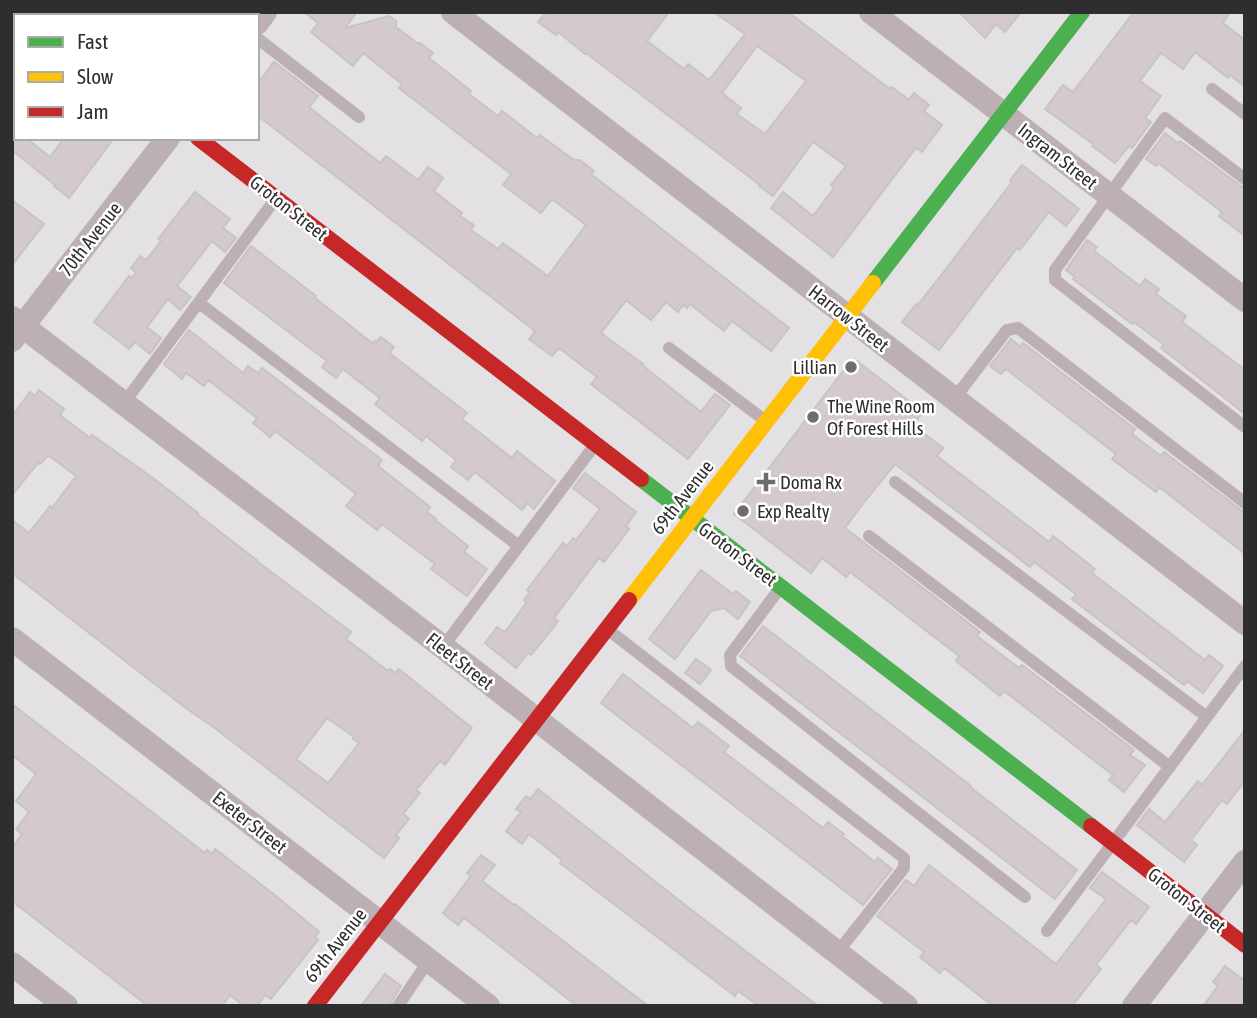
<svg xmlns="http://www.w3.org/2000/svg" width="1257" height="1018" font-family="'Asap Condensed',sans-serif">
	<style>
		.building { fill: #d4c9cd; stroke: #c6c4c6; stroke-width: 2; fill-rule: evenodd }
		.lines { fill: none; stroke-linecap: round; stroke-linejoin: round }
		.lane { stroke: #bcb0b4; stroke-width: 12 }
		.street { stroke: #bcb0b4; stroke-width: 24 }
		.fast { stroke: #4caf50; stroke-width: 16 }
		.slow { stroke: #ffc107; stroke-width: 16 }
		.jam { stroke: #c62828; stroke-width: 16 }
		.poi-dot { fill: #6d6c6e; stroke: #fff; stroke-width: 2.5 }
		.labels { text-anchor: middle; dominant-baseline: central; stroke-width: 5; stroke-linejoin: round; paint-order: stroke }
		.street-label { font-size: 19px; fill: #2e2d2f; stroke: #fff }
		.poi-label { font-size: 19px; fill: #2e2d2f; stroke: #fff; text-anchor: start }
	</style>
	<rect width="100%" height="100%" fill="#e3e1e4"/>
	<path class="building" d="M304 12H357L345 28 389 16 396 21V27L417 43H420L433 53 429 58 471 91 469 94 498 116 502 111 537 138 540 135 574 160H580L594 171 591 174 789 328 771 351 732 321 724 331 690 304 687 308 683 305 678 312 666 302 651 320 627 301 625 302 601 333 643 364 642 365 701 412 715 394 730 405 688 459 591 384 597 377 559 348 552 356 529 339 535 331 257 115V84L274 62 318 96 309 107 380 163 386 156 418 180 428 167 443 178 434 191 462 213 460 216 474 225 471 230 498 249 503 243 548 276 586 225 552 199 541 213 503 185 511 174 399 88 402 84 363 53 353 66 311 32 318 23Z
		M546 12H669L647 41 684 69 688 64 709 80 745 34 714 12H788L890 89 892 87 909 100 914 93 929 105 924 111 942 125 922 152 916 148 833 257 771 208 783 192 813 216 834 188 831 185 846 166 813 142 773 196 759 186 760 185 586 53 585 54 558 32 556 35 538 22ZM757 46 806 81 765 134 737 114 741 108 722 93Z
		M959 12H1021L1005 32 996 24 985 38Z
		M1134 12H1230L1223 23 1245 40V87L1230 75 1228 78 1195 52 1183 69 1161 53 1140 81 1161 96 1145 118 1151 122 1132 148 1129 146 1115 163 1092 146 1093 144 1045 109 1063 85 1073 92Z
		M12 128 16 130V138H26L50 157 64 138H114L69 198 54 186 55 185 12 150Z
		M1165 133 1178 143 1180 141 1245 189V236L1219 216 1222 212 1158 163 1156 166 1146 159Z
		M1022 165 1079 209 1066 226 1049 212 1020 250 1017 248 939 350 902 322 916 304 917 306 952 261 1012 182 1010 180Z
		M195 192 230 219 223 228 236 238 225 252 212 241 177 286 191 297 180 310 168 299 147 327 161 338 150 354 135 342 129 349 94 322 129 276 132 278 136 272 131 268 140 256 146 260 161 241 158 239Z
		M12 200 44 224 12 265Z
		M1087 240 1097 247 1094 251 1140 286 1145 279 1159 289 1156 294 1186 316 1182 322 1245 370V414L1161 348 1164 345 1134 322 1132 324 1073 279 1075 277 1066 270Z
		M251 246 316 296 315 298 372 343 375 341 376 342 381 337 394 347 390 352 392 355 467 413 462 419 512 458 517 451 555 481 534 509 527 503 522 510 475 472 468 480 451 467 456 460 426 436 422 441 375 404 380 398 343 369 336 378 322 367 327 361 224 283Z
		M189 330 243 373 248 366 258 373 262 368 382 460 378 466 430 507 427 512 436 519 435 520 468 546 464 552 487 569 467 596 431 569 435 564 382 524 377 530 346 506 356 494 309 457 275 431 270 437 253 423 257 418 208 380 204 386 186 373 182 379 164 364Z
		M1011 339 1021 347 1023 343 1135 429 1132 434 1161 456 1164 452 1245 513V554L1159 487 1156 492 1112 459 1116 454 1006 369 1001 374 990 366Z
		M857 361 923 412 913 425 943 448 937 456 1049 542 1053 536 1095 569 1092 573 1205 660 1209 655 1223 666 1203 693 1187 681 1184 685 1072 599 1076 594 1034 562 1030 567 895 464 865 501 845 528 980 632 977 636 1019 668 1022 665 1134 750 1130 755 1145 765 1124 792 1109 780 1113 775 1004 691 1000 696 956 661 959 656 850 572 846 577 822 558 811 573 734 514 850 362Z
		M39 390 64 409 60 415 90 438 92 435 153 478 198 513 197 514 258 561V562L351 632 346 639 388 671 390 669 395 673 399 669 472 728 445 765 440 761 416 790 420 793 403 814 409 819 396 835 399 838 384 858 212 726 187 709 12 573V520L29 533 50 506 52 508 76 476 48 455 40 464 38 463 12 495V416L30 392 35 396ZM327 718 354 737 353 739 359 743 328 783 296 759Z
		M585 473 636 512 626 526 629 529 604 562 599 558 554 618 558 621 553 628 531 655 528 653 516 668 485 643 497 627 505 632 527 602 524 600 530 592 527 590 536 578 563 543 567 546 573 538 576 540 600 509 573 488Z
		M701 570 733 594 736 591 750 602 738 619 724 608 711 611 675 659 649 639Z
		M763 626 971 786 970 787 1077 870 1055 899 740 656Z
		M696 659 711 670 700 684 685 673Z
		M623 674 693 728 698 722 729 746 724 752 823 828 828 822 844 834 842 836 875 862 878 858 892 869 863 905 601 703Z
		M12 704 205 853 207 850 212 854 215 849 276 896 319 932 315 937 318 940 271 999 265 995 257 1006H244L230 995 222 1006H148L12 901V848L22 834 16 829 29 812 16 801 36 774 12 755Z
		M1245 730V781L1227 804 1222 800 1191 840 1197 845 1184 862 1137 825 1149 809 1165 822 1198 781 1202 785Z
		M538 789 689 908 818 1006H759L738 991 735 996 560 863 562 860 529 834 522 844 506 831 521 812 516 809 526 796 530 799Z
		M481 855 495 865 482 881 514 905 515 904 648 1006H577L464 918 458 925 443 913 471 876 467 873Z
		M929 865 1056 964 1106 899 1090 888 1102 872 1149 907 1136 924 1131 920 1096 965 1101 969 1072 1006H993L944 968 940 973 920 957 924 952 877 916 906 880 914 886Z
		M1225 966 1245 981V1006H1203L1218 986 1213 982Z
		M385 974 401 986 389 1006H361Z"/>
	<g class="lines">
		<path class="lane" d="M257 38 359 117
			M1212 89 1245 114
			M1245 179 1165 118 1055 270V280L1245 427
			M199 303 519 546
			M669 348 763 419
			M954 399 1007 330 1018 328 1245 503
			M124 403 274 201
			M895 482 1207 717
			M869 536 1170 767
			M780 588 730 655 731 666 1025 897
			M607 629 904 858V868L837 953
			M443 647 594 446
			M1047 931 1245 666
			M398 1006 429 960"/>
		<path class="street" d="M34 12 39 16
			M453 12 1245 623
			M871 12 1245 300
			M257 23 265 12
			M12 318 443 647 906 1006
			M12 340 168 138
			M12 639 488 1006
			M12 964 66 1006
			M1134 1006 1245 862"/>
		<path class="fast" d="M873 283 1082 12
			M641 479 1091 826"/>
		<path class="slow" d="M629 600 873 283"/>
		<path class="jam" d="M198 138 641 479
			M1091 826 1245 945
			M315 1006 629 600"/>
	</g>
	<g class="poi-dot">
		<circle cx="851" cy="367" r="7"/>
		<circle cx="813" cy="417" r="7"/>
		<path d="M762.5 471.5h7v7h7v7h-7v7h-7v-7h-7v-7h7z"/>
		<circle cx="743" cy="511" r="7"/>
	</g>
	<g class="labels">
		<g class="street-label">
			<text transform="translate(1058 156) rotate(38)">Ingram Street</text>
			<text transform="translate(289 208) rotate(38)">Groton Street</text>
			<text transform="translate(90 239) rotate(-52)">70th Avenue</text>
			<text transform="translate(849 318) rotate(38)">Harrow Street</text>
			<text transform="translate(682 497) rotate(-52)">69th Avenue</text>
			<text transform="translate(738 554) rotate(37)">Groton Street</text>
			<text transform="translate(460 661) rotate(38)">Fleet Street</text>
			<text transform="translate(250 822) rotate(38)">Exeter Street</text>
			<text transform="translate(1187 900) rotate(38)">Groton Street</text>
			<text transform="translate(335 945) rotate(-52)">69th Avenue</text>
		</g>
		<g class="poi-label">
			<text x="837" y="367" text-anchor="end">Lillian</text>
			<text x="827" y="406">The Wine Room<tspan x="827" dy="22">Of Forest Hills</tspan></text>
			<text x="780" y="482">Doma Rx</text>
			<text x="757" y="511">Exp Realty</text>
		</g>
	</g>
	<rect width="1257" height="1018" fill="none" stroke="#2e2d2f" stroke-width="28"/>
	<rect x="14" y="14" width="245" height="126" fill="#ffffff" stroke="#ababac" stroke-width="2"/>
	<rect x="28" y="37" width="35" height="10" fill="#4caf50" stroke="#ababac" stroke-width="2"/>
	<text x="77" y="49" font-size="21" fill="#2e2d2f">Fast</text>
	<rect x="28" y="72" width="35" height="10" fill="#ffc107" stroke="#ababac" stroke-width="2"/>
	<text x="77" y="84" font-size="21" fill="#2e2d2f">Slow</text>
	<rect x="28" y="107" width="35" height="10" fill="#c62828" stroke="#ababac" stroke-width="2"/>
	<text x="77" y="119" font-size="21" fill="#2e2d2f">Jam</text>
</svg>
